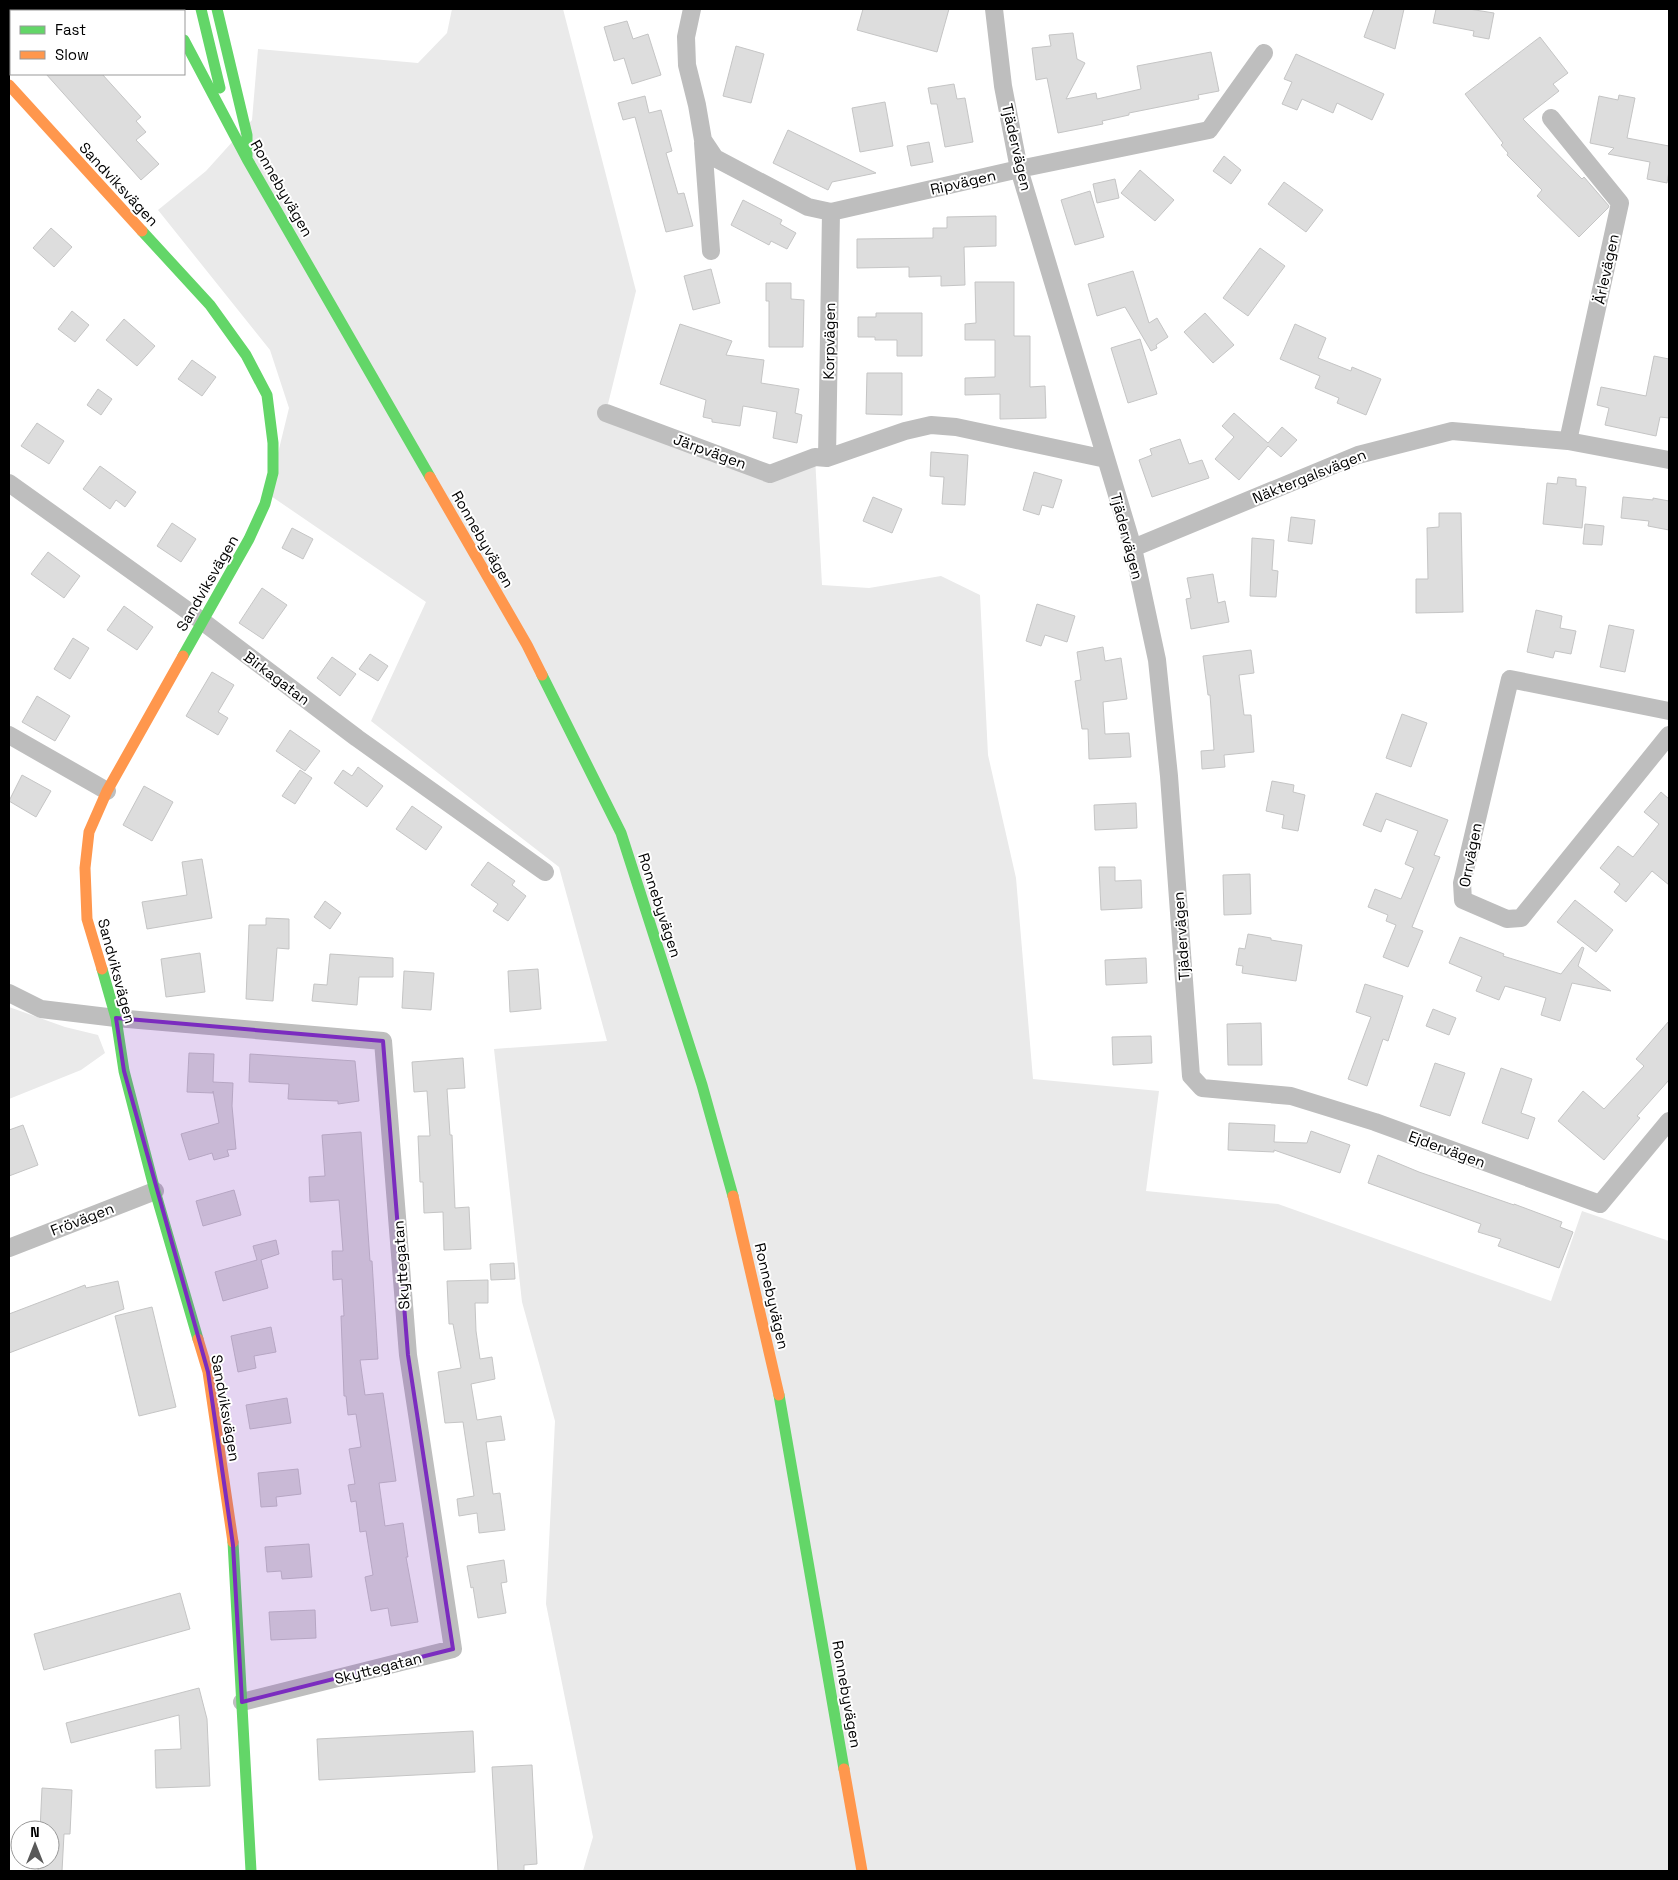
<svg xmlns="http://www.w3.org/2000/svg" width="1678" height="1880" font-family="'Space Grotesk',sans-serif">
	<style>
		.green { fill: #eaeaea }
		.building { fill: #ddd; stroke: #c5c5c5 }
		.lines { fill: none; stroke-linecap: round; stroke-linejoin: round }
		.street { stroke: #bebebe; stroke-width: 18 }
		.fast { stroke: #63d668; stroke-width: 11 }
		.slow { stroke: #ff974d; stroke-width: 11 }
		.marked { fill: #7b2cbf; fill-opacity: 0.2; stroke: #7b2cbf; stroke-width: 4; stroke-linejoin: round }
		.labels { text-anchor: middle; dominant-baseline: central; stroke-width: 4; stroke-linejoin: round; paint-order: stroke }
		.street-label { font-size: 15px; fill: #000; stroke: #fff }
	</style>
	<rect width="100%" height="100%" fill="#fff"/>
	<path class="green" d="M452 9H563L636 291 606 412 770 474 815 457 822 585 869 588 941 576 980 595 988 755 1016 878 1033 1079 1159 1091 1146 1191 1278 1204 1551 1301 1582 1211 1669 1241V1871H583L593 1837 546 1604 555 1421 522 1302 494 1049 607 1041 559 867 371 721 426 602 268 494 289 408 270 350 158 210 206 171 252 120 258 49 418 63 447 33Z
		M9 1007 65 1027 98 1035 105 1053 81 1070 9 1099Z"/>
	<path class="building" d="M863 9H949L937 52 857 30Z
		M1374 9H1404L1395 49 1364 37Z
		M1436 9H1469L1494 13 1489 39 1473 36 1474 31 1433 23Z
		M627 21 633 39 648 34 661 75 632 84 624 58 614 61 604 27Z
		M1073 33 1077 59 1085 63 1066 99 1096 93 1097 99 1141 89 1137 66 1211 52 1219 91 1198 95 1199 99 1129 113V115L1102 121 1103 124 1058 133 1047 78 1036 80 1032 48 1051 46 1049 35Z
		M1540 37 1568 73 1553 84 1559 91 1523 119 1582 179 1584 177 1609 206 1608 208 1579 237 1537 196 1542 190 1507 155 1508 153 1501 145 1503 143 1465 94Z
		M736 46 764 54 751 103 723 96Z
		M1296 54 1384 94 1372 120 1337 103 1333 113 1302 99 1297 110 1282 104 1292 82 1284 79Z
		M46 74H102L141 117 136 121 146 132 136 140 159 164 141 180Z
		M954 84 957 99 965 98 973 142 945 147 937 104H931L928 88Z
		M1619 95 1635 98 1627 138 1669 146V171L1667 183 1647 179 1650 162 1608 154 1614 148 1590 143 1599 96 1618 100Z
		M645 96 649 113 661 110 672 151 666 153 678 194 684 193 693 226 666 232 635 117 623 120 618 103Z
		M885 102 893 146 860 152 852 108Z
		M788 130 876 173 832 182 828 190 773 163Z
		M929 142 933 162 911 166 907 146Z
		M1224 156 1241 170 1231 184 1213 171Z
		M1140 170 1174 200 1155 221 1121 193Z
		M1115 179 1119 198 1097 203 1093 184Z
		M1284 182 1323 210 1306 232 1268 204Z
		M1090 191 1104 237 1075 245 1061 200Z
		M743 200 782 220 780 224 796 233 787 249 771 241 769 245 731 225Z
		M996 216V246L964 247 965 285 941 286V276L909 277V267L857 268V239L933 238V228H947V217Z
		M51 228 72 247 54 267 33 248Z
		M1260 248 1285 266 1248 316 1223 298Z
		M711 269 720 303 693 310 684 276Z
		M1133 271 1149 323 1157 318 1168 337 1156 345 1157 348 1151 351 1125 307 1097 316 1088 284Z
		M975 282H1014V336H1030V387L1045 386 1046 418 1000 419V394L965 395V378L995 377V340H965V324L976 323Z
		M766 283H791V299L804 300 803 347H769V301H766Z
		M72 311 89 325 75 342 58 329Z
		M876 313H922V356H897V340H875V337H858V317H876Z
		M1205 313 1234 345 1213 363 1184 332Z
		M124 319 155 346 137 366 106 340Z
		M680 324 732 341 726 355 764 360 761 383 799 389 795 413 802 415 797 443 773 438 777 412 743 406 740 426 712 422V419L703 417 706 400 660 384Z
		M1295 324 1326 338 1318 358 1351 371 1352 367 1381 379 1366 415 1337 403 1339 398 1315 388 1320 376 1280 359Z
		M1140 339 1157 394 1128 403 1111 348Z
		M1654 356 1669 359V418L1660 417 1656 436 1605 425 1609 408 1597 405 1601 387 1646 396Z
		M192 360 216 377 202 396 178 379Z
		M867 373H902V415L866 414Z
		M98 389 112 399 101 415 87 405Z
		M1234 413 1268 443 1282 427 1297 440 1281 457 1268 446 1239 480 1215 459 1234 437 1222 426Z
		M37 423 64 441 49 464 21 446Z
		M1180 439 1189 464 1202 460 1209 478 1152 497 1139 460 1152 455 1150 449Z
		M931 452 968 455 965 505 942 504 944 477 930 476Z
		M100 466 136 492 125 507 116 500 110 509 83 489Z
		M1034 472 1062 480 1053 508 1042 505 1039 515 1023 510Z
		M1558 477 1576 479V486L1586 487 1582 528 1543 524 1547 483 1557 484Z
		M873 497 902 509 892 533 863 521Z
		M1623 497 1653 500V498L1669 501V530L1648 526 1649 521 1621 518Z
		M1439 513H1461L1463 612 1416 613V579H1428L1427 528 1439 527Z
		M1291 517 1315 520 1312 544 1288 541Z
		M172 523 196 539 181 562 157 546Z
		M1585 524 1604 526 1602 545 1583 544Z
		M292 528 313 539 303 559 282 548Z
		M1252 538 1274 540 1272 570 1278 571 1276 597 1250 596Z
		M48 552 80 576 64 598 31 574Z
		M1213 574 1218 603 1225 601 1229 622 1191 629 1186 599 1191 598 1187 578Z
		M262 588 287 605 263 639 239 623Z
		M1037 604 1075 616 1067 642 1045 635 1041 646 1026 641Z
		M124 606 153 627 137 650 107 630Z
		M1536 610 1562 616 1560 628 1576 631 1571 654 1555 651 1553 658 1527 652Z
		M1609 625 1634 630 1625 672 1600 667Z
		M73 638 89 648 70 679 54 669Z
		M1103 647 1105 661 1121 658 1127 699 1103 702 1105 734 1129 733 1131 757 1089 759 1088 729H1082L1075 681 1081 680 1077 652Z
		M1251 650 1254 673 1239 675 1244 715H1251L1254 752 1224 755 1225 767 1202 769 1201 751 1214 750 1210 695H1208L1203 656Z
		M370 654 388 666 378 681 359 669Z
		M332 657 356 674 340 696 317 678Z
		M212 672 234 685 218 712 228 718 218 735 186 716Z
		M37 696 70 716 55 741 22 722Z
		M1402 714 1427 723 1411 767 1386 758Z
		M290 730 320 751 305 771 276 751Z
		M358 767 383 786 367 807 334 783 343 770 352 776Z
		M300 770 312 778 295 804 282 796Z
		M22 775 51 791 36 817 9 801Z
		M1272 781 1294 785 1293 792 1305 795 1298 831 1282 828 1284 815 1266 811Z
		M144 786 173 802 152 841 123 825Z
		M1661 792 1669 799V885L1652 871 1626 902 1614 892 1620 884 1600 868 1618 846 1633 857 1659 824 1644 812Z
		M1376 793 1448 820 1434 855 1440 857 1412 927 1423 931 1408 967 1383 957 1396 925 1386 921 1388 915 1368 907 1375 889 1401 899 1414 868 1405 864 1418 831 1386 819 1381 832 1363 825Z
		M1136 803 1137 828 1095 830 1094 805Z
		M412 806 442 827 426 850 396 829Z
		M202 859 212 918 147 929 142 902 187 895 182 862Z
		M488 862 515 881 512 885 526 896 508 921 493 911 498 904 471 885Z
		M1099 867H1115V881L1141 880 1142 908 1101 910Z
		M1250 874 1251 914 1224 915 1223 875Z
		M1575 900 1613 930 1596 952 1557 922Z
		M325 901 341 913 330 929 314 917Z
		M266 918 289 919V949L277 948 273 1001 246 999 249 925H266Z
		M1248 934 1271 938V940L1302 945 1296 981 1242 973 1243 966 1236 965 1239 948 1245 949Z
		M1460 937 1504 954 1503 956 1561 974 1582 947 1584 948 1578 966 1611 991 1572 983 1560 1021 1541 1015 1546 998 1505 986 1499 1000 1476 991 1482 977 1449 963Z
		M200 953 205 992 166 997 161 959Z
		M330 954 393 958V977H359L357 1005 312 1001 314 984 327 985Z
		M1146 958 1147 983 1106 985 1105 960Z
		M538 969 541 1009 510 1012 508 971Z
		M404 971 434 973 431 1010 402 1008Z
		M1365 984 1403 996 1388 1041 1383 1039 1367 1086 1348 1079 1371 1017 1356 1012Z
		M1433 1009 1456 1018 1449 1035 1426 1026Z
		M1669 1021V1080L1637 1116 1640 1118 1604 1160 1558 1121 1583 1091 1604 1109 1644 1066 1636 1059Z
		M1261 1023 1262 1065H1228L1227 1024Z
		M1151 1036 1152 1063 1113 1065 1112 1037Z
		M189 1053 214 1054 213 1082 233 1083 232 1106 236 1149 227 1150 229 1156 214 1160 212 1153 189 1160 181 1134 219 1123 213 1091V1093L187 1092Z
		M250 1054 355 1061 359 1101 338 1104V1101L288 1099 289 1084 249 1082Z
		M463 1058 465 1088 447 1089 450 1135H452L455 1208 469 1207 471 1249 444 1250 443 1212 424 1213 423 1182H420L418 1136H430L427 1091 414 1092 412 1062Z
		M1435 1063 1465 1073 1450 1116 1420 1106Z
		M1501 1068 1532 1079 1521 1113 1535 1118 1528 1139 1482 1123Z
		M1229 1123 1275 1125 1274 1142 1307 1143 1311 1131 1350 1145 1340 1173 1274 1150V1152L1228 1150Z
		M23 1125 38 1165 9 1176V1130Z
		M361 1132 370 1261H372L378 1359 360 1360 365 1395 383 1393 396 1481 379 1483 385 1526 403 1523 408 1557H406L418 1622 391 1626 388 1608 371 1611 365 1577 373 1575 366 1531 360 1532 356 1501 351 1502 348 1485 355 1484 349 1449 361 1447 356 1414 348 1415 346 1396H344L341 1316H344L342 1279 333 1280 332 1251H343L339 1200 310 1202 309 1177 325 1176 322 1135Z
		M1378 1155 1419 1172 1514 1205V1204L1562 1222 1560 1227 1573 1232 1559 1268 1498 1246 1501 1239 1478 1232 1481 1224 1368 1183Z
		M234 1190 241 1215 203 1226 196 1201Z
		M276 1240 279 1254 261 1260 268 1288 223 1301 215 1272 257 1260 253 1246Z
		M514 1263 515 1279 491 1280 490 1264Z
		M488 1280V1303H475L476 1331 480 1359 492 1357 495 1379 471 1384 477 1420 501 1416 505 1440 486 1442 493 1494 500 1493 505 1530 479 1533 477 1513 459 1516 457 1499 474 1496 463 1422 445 1423 438 1372 461 1368 453 1324H449L447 1281Z
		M118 1281 124 1309 9 1353V1314L85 1285 86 1288Z
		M152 1307 176 1407 139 1416 115 1316Z
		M271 1327 276 1352 254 1356 256 1368 238 1372 231 1336Z
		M287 1398 291 1423 250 1429 246 1405Z
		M298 1469 301 1494 276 1497 277 1506 261 1507 258 1473Z
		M309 1544 312 1577 282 1579 281 1571 267 1572 265 1547Z
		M504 1560 507 1582 501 1583 506 1613 478 1618 473 1587 471 1588 467 1566Z
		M180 1593 190 1629 44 1670 34 1634Z
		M315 1610 316 1638 271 1640 269 1612Z
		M199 1688 207 1719 210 1786 156 1788 155 1750 181 1749 179 1715 71 1743 66 1723Z
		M473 1731 475 1772 319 1780 317 1739Z
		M532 1765 537 1864 524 1865V1871H498L492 1767Z
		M42 1788 72 1790 70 1834H64L62 1871H38V1860H50V1830H40Z"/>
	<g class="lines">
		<path class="street" d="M692 9 686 37 687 65 697 105 703 140 715 158 808 207 831 212 1019 169 1209 130 1264 53
			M994 9 1003 86 1019 169 1133 548 1157 660 1169 776 1191 1076 1202 1088 1291 1096 1375 1122 1600 1204 1669 1121
			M1551 118 1620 203 1568 441
			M703 143 711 251
			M606 413 770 474 815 457 827 458 831 212
			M827 458 905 431 931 425 956 427 1106 459
			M9 483 202 621 357 738 545 872
			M1133 548 1358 455 1452 431 1568 441 1669 460
			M1669 711 1510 679 1462 883 1463 900 1507 919 1521 918 1669 735
			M9 735 107 791
			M9 993 41 1009 116 1018 383 1041 408 1355 453 1649 242 1702
			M9 1248 155 1191"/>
		<path class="fast" d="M168 9 170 11
			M201 9 220 88
			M217 9 247 135V159
			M184 40 247 159 430 477
			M142 231 210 305 246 355 267 395 273 443V473L265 504 249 539 183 656
			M542 675 621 833 702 1085 733 1196
			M102 969 116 1018 124 1071 155 1191 198 1339
			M779 1395 844 1769
			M233 1542 251 1871"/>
		<path class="slow" d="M9 85 142 231
			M430 477 527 645 542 675
			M102 969 87 919 85 868 89 832 107 791 183 656
			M733 1196 779 1395
			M198 1339 208 1372 233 1542
			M844 1769 862 1871"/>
	</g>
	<path class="marked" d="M116 1018 383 1041 408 1355 453 1649 242 1702 233 1545 208 1372 124 1071Z"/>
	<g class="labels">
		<g class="street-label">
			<text transform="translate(1017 147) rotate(77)">Tjädervägen</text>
			<text transform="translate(963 182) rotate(-13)">Ripvägen</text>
			<text transform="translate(119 184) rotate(47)">Sandviksvägen</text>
			<text transform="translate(282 188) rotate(60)">Ronnebyvägen</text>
			<text transform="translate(1606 269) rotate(-78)">Ärlevägen</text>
			<text transform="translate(829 341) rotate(-89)">Korpvägen</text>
			<text transform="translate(710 451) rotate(20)">Järpvägen</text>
			<text transform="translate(1309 476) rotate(-22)">Näktergalsvägen</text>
			<text transform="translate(1127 536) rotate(75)">Tjädervägen</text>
			<text transform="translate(483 539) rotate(60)">Ronnebyvägen</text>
			<text transform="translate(207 583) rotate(-60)">Sandviksvägen</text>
			<text transform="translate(277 678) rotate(37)">Birkagatan</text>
			<text transform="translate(1470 855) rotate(-79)">Orrvägen</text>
			<text transform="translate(660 905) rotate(72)">Ronnebyvägen</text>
			<text transform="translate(1181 936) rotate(-94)">Tjädervägen</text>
			<text transform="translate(117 971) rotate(75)">Sandviksvägen</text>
			<text transform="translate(1447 1149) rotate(20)">Ejdervägen</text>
			<text transform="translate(82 1219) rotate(-21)">Frövägen</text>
			<text transform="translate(401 1265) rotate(-94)">Skyttegatan</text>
			<text transform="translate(772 1296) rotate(77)">Ronnebyvägen</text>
			<text transform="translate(226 1408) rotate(80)">Sandviksvägen</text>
			<text transform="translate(378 1668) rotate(-14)">Skyttegatan</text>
			<text transform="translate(847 1694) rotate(80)">Ronnebyvägen</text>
		</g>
	</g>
	<rect width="1678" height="1880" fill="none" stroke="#000000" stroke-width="20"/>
	<rect x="10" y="10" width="175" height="65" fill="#ffffff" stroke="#999999"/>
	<rect x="20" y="26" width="25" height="8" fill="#63d668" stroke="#999999"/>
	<text x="55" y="35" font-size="15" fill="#000000">Fast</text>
	<rect x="20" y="51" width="25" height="8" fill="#ff974d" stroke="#999999"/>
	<text x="55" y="60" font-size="15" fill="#000000">Slow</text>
	<g transform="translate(35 1845)"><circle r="24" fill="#ffffff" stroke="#999999"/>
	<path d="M0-4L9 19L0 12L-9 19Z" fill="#595959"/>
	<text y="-8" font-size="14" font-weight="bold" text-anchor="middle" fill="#000000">N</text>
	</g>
</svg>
